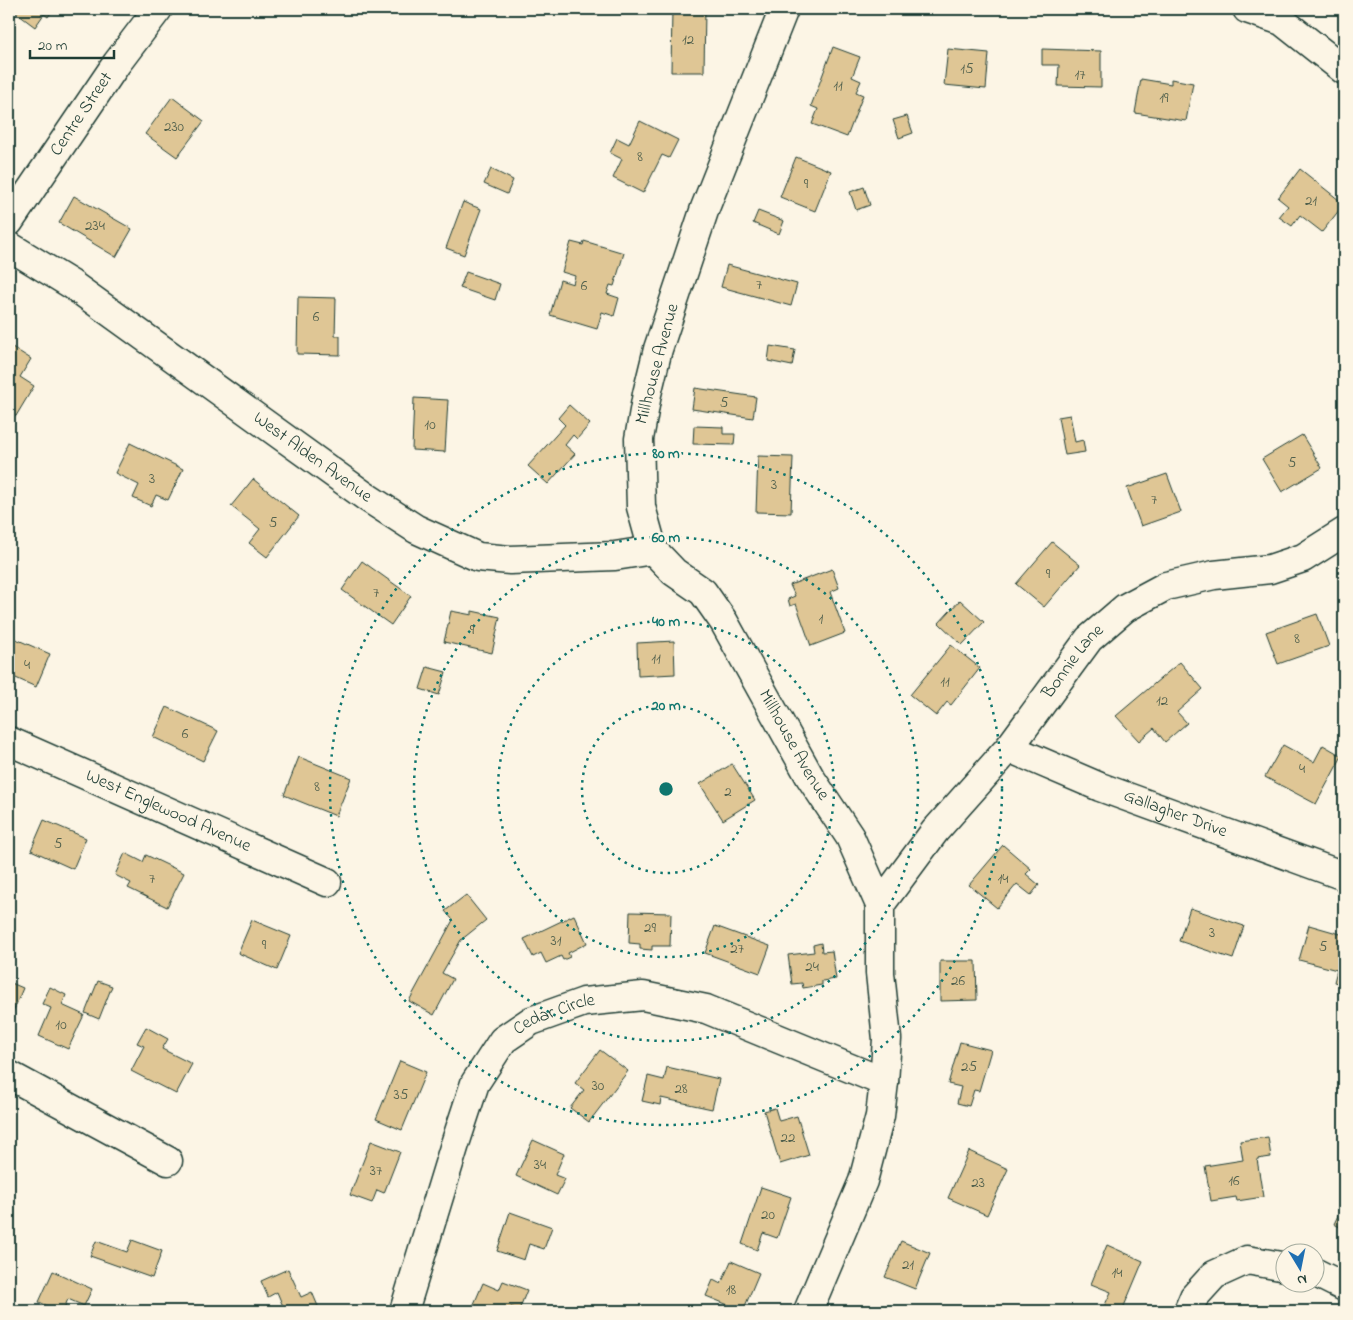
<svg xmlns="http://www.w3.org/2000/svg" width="1353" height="1320" font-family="'Indie Flower',sans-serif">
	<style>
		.building { fill: #dfc695; stroke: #1f3d34 }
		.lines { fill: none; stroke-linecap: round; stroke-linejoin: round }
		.minor-casing { stroke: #1f3d34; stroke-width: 31 }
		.secondary-casing { stroke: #1f3d34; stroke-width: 31 }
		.minor { stroke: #fcf5e5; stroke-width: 28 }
		.secondary { stroke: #fcf5e5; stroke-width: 28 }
		.ring { fill: none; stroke: #0f766e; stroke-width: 2.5; stroke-dasharray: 2.5 5 }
		.labels { text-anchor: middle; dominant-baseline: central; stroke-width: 5; stroke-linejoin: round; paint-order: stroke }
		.number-label { font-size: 15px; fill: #4f5f4c }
		.street-label { font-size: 18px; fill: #1f3d34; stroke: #fcf5e5 }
		.centre { fill: #0f766e; stroke: #fcf5e5; stroke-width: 2.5 }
		.ring-label { font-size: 15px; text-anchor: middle; font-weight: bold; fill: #0f766e; stroke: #fcf5e5; stroke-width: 5; stroke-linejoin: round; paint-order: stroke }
	</style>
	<rect width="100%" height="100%" fill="#fcf5e5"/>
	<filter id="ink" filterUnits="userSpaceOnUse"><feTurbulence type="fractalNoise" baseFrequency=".02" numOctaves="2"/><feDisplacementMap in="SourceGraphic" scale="10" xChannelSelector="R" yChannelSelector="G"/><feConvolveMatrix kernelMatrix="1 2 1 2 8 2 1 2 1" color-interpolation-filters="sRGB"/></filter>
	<g filter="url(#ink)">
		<path class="building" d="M11 9H52L53 10 48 17 44 14 35 27Z
			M672 9H705L704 72H671Z
			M833 47 860 57 852 77 861 81 856 92 863 95 847 137 812 124 818 109 811 106Z
			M948 49 989 53 986 89 944 85Z
			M1042 49 1101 51V87L1058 86 1059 65H1042Z
			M1141 79 1171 84V79L1193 83 1186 121 1135 113Z
			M172 97 204 121 177 157 145 134Z
			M907 116 913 133 899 138 893 120Z
			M640 121 678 140 669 158 662 155 643 193 613 178 622 159 610 153 617 138 629 144Z
			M796 157 831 171 815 211 780 197Z
			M491 169 513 180 507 194 484 184Z
			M1300 169 1344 204 1322 232 1300 215 1292 226 1279 217 1288 206 1278 198Z
			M864 187 870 205 856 210 850 192Z
			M74 196 132 229 116 257 59 223Z
			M463 202 481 209 464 255 446 248Z
			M758 211 784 221 779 234 753 223Z
			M584 241 624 253 614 286 610 285 607 294 619 298 614 316 602 312 597 329 550 315 560 280 573 284 575 276 562 272 571 242 583 245Z
			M727 265 797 284 791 306 721 287Z
			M466 272 500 284 495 300 460 288Z
			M298 297 336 298 335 336H340V355L297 354Z
			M9 345 31 359 20 377 34 386 16 416 9 411Z
			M770 346 795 350 792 366 768 361Z
			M695 388 756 397 753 418 692 409Z
			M414 398 448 400 445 452 412 450Z
			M569 405 590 424 577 439 573 435 565 445 575 454 548 484 528 466 565 425 558 418Z
			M1070 415 1075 442 1083 440 1085 452 1065 455 1058 417Z
			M694 426 723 427V434H735L734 445 693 444Z
			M1302 435 1322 468 1282 492 1262 459Z
			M130 443 183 469 168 500 156 495 151 506 133 498 139 485 115 473Z
			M758 456 793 457 791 513 756 512Z
			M1167 474 1181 512 1141 526 1127 488Z
			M253 479 299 516 267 557 249 543 260 529 231 506Z
			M1052 542 1080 565 1044 607 1016 584Z
			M362 561 411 596 391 625 342 590Z
			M832 569 839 588 830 592 845 633 811 646 796 604 790 606 788 599 795 596 790 585Z
			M960 600 984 622 962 645 939 623Z
			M451 611 472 615V611L500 617 492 653 444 642Z
			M1317 614 1329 646 1278 664 1266 632Z
			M9 636 50 654 36 687 9 675Z
			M674 641 675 674 638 676 637 643Z
			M951 645 980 668 951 705 947 702 936 716 910 695Z
			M1180 662 1203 689 1177 712 1187 723 1165 742 1154 728 1139 741 1116 716Z
			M427 667 446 672 439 695 420 689Z
			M167 707 218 731 203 761 153 737Z
			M1283 745 1314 762 1323 745 1342 756 1316 804 1265 777Z
			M299 757 351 778 336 816 284 795Z
			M732 764 755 800 723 820 700 784Z
			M44 820 86 838 73 869 31 850Z
			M1003 845 1031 869 1026 874 1039 885 1031 895 1017 884 997 908 969 885Z
			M125 853 143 862 146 855 184 873 167 907 128 888 131 883 115 875Z
			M466 895 486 920 461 940 442 973 453 979 434 1015 409 1001 453 920 445 911Z
			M1190 908 1244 926 1233 959 1179 941Z
			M630 912 671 913 670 946H652V950L640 949V944L629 943Z
			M574 915 587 943 568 953 570 957 563 960 561 956 546 963 541 953 533 957 524 939Z
			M252 920 291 936 277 970 238 953Z
			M1309 925 1344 935V985L1334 982 1337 970 1299 960Z
			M715 926 770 946 760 973 705 953Z
			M821 943 822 952 832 951 836 979 822 981V985L803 988 802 983 792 984 788 955 814 952 813 945Z
			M940 961H976L977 1000 940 1001Z
			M98 981 112 986 99 1019 85 1013Z
			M9 982 23 988 11 1017 9 1016Z
			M50 987 66 995 62 1005 84 1015 68 1049 39 1036 51 1008 42 1004Z
			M146 1027 168 1039 162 1049 192 1064 176 1094 131 1071 144 1046 137 1043Z
			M960 1042 991 1050 979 1091 974 1090 969 1106 957 1103 961 1087 948 1084Z
			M600 1050 628 1071 589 1122 570 1108 584 1090 575 1083Z
			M400 1061 426 1072 402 1130 376 1119Z
			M667 1067 719 1079 712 1109 661 1098 660 1105 642 1101 648 1076 664 1080Z
			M775 1108 779 1121 797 1116 809 1155 780 1164 764 1111Z
			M1268 1137 1271 1157 1257 1159 1263 1197 1237 1201 1236 1197 1211 1201 1205 1166 1243 1160 1240 1141Z
			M533 1140 564 1154 555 1175 565 1179 557 1195 516 1176Z
			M371 1141 400 1152 384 1193 377 1190 372 1203 350 1195Z
			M969 1151 1008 1169 987 1215 948 1198Z
			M761 1187 791 1197 777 1238 763 1233 757 1250 742 1244Z
			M1341 1209 1344 1211V1229L1334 1224Z
			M510 1212 552 1227 544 1249 529 1244 524 1260 497 1251Z
			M132 1240 162 1251 152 1278 90 1256 96 1241 127 1252Z
			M901 1241 930 1253 915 1289 885 1277Z
			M1107 1245 1143 1261 1122 1311H1102L1111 1292 1091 1284Z
			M731 1261 759 1273 743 1311 706 1296 713 1280 721 1284Z
			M288 1269 301 1297 312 1292 320 1311H285L277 1292 268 1297 261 1281Z
			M53 1271 92 1289 84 1306 68 1299 63 1311H59L39 1302Z
			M503 1281 527 1290 519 1310 511 1307 509 1311H471L483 1283 499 1290Z"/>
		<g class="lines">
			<defs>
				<g id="minor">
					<path id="s1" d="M784 9 705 208 658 349 647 394 639 439 641 507 653 550 674 572 703 592 724 622 810 777 850 837 880 905V973L887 1039 884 1082 880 1116 863 1181 808 1311"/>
					<path d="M1247 9 1282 21 1344 70"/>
					<path id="s2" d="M9 246 71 284 365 496 416 529 478 557 510 560 615 556 653 550"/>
					<path id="s3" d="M9 741 327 882"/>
					<path id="s4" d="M1009 748 1100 787 1344 876"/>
					<path id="s5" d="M880 905 935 831 1009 748 1089 639 1125 608 1166 586 1214 575 1270 569 1303 558 1344 532"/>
					<path d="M9 1075 168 1161"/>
					<path d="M1316 1273 1344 1287"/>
					<path id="s6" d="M404 1311 455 1144 475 1083 503 1040 531 1021 584 1002 643 996 706 1009 884 1082"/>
					<path d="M1188 1311 1194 1297 1214 1275 1247 1260 1286 1267"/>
				</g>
				<g id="secondary">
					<path id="s7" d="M9 222 117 63 158 9"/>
				</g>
			</defs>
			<use href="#minor" class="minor-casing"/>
			<use href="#secondary" class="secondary-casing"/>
			<use href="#minor" class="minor"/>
			<use href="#secondary" class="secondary"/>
		</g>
	</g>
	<g class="ring">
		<circle cx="666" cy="789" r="84"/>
		<circle cx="666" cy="789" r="168"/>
		<circle cx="666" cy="789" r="252"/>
		<circle cx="666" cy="789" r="336"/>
	</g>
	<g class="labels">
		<g class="number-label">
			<text x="688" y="40">12</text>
			<text x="967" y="69">15</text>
			<text x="1080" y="75">17</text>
			<text x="838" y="86">11</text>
			<text x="1164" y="98">19</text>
			<text x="174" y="127">230</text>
			<text x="640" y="157">8</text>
			<text x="806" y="184">9</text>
			<text x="1311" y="201">21</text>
			<text x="95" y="226">234</text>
			<text x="759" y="285">7</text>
			<text x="584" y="286">6</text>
			<text x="316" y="317">6</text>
			<text x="724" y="403">5</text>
			<text x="430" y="425">10</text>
			<text x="1292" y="463">5</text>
			<text x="152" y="479">3</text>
			<text x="774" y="485">3</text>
			<text x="1154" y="500">7</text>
			<text x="273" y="523">5</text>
			<text x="1048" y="574">9</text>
			<text x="376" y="593">7</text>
			<text x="821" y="619">1</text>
			<text x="472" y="630">9</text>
			<text x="1297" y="639">8</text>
			<text x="656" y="659">11</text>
			<text x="27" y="665">4</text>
			<text x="945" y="682">11</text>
			<text x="1162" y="701">12</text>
			<text x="185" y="734">6</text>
			<text x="1302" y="769">4</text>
			<text x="317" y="787">8</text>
			<text x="728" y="792">2</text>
			<text x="58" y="844">5</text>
			<text x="152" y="879">7</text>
			<text x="1003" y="879">14</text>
			<text x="650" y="928">29</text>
			<text x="1212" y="933">3</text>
			<text x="556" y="941">31</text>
			<text x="264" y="945">9</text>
			<text x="1323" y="947">5</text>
			<text x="737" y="949">27</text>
			<text x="812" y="967">24</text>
			<text x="958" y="981">26</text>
			<text x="61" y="1025">10</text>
			<text x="969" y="1067">25</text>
			<text x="598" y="1086">30</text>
			<text x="681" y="1089">28</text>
			<text x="401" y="1095">35</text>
			<text x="788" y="1138">22</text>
			<text x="540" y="1165">34</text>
			<text x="376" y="1171">37</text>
			<text x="1234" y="1181">16</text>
			<text x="978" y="1183">23</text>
			<text x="768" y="1215">20</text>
			<text x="908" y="1265">21</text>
			<text x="1117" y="1273">14</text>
			<text x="731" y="1290">18</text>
		</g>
		<g class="street-label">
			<text stroke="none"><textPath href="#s7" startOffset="130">Centre Street</textPath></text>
			<text transform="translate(658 364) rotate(-75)">Millhouse Avenue</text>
			<text stroke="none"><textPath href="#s2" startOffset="370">West Alden Avenue</textPath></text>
			<text stroke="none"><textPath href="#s5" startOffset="311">Bonnie Lane</textPath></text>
			<text stroke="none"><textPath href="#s1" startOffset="811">Millhouse Avenue</textPath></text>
			<text stroke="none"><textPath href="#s3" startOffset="174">West Englewood Avenue</textPath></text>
			<text stroke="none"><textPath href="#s4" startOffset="179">Gallagher Drive</textPath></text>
			<text stroke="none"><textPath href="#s6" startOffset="348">Cedar Circle</textPath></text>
		</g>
	</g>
	<circle cx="666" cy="789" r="8" class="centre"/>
	<g class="ring-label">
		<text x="666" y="458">80 m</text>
		<text x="666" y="542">60 m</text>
		<text x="666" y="626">40 m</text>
		<text x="666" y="710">20 m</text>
	</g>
	<rect width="1353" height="1320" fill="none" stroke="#fcf5e5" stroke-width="30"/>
	<rect x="15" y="15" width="1323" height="1290" fill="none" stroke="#1f3d34" stroke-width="2" filter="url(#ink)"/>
	<g transform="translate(1300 1268) rotate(170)"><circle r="24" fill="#fcf5e5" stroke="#a4ab9e"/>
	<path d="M0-4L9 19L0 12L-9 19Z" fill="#1f6fb2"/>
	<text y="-8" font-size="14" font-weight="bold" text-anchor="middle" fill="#1f3d34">N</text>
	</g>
	<path d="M30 50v8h84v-8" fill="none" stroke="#1f3d34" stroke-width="2.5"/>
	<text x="38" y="50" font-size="15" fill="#1f3d34" stroke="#fcf5e5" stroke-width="4" paint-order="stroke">20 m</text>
</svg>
